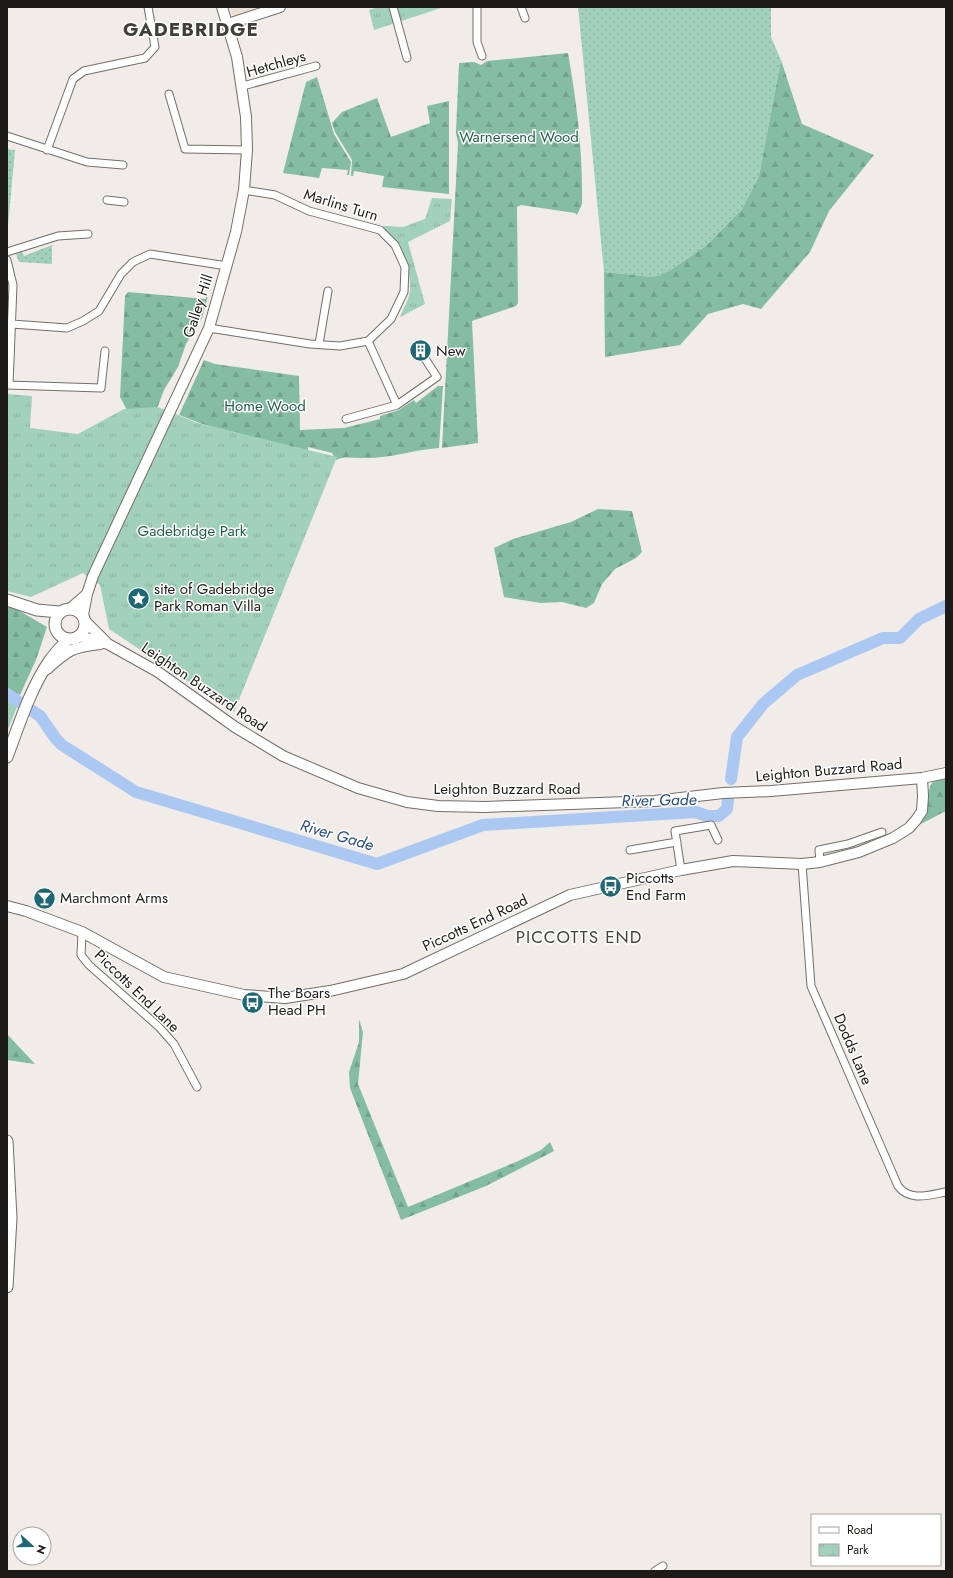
<svg xmlns="http://www.w3.org/2000/svg" width="953" height="1578" font-family="Jost,sans-serif">
	<style>
		.built { fill: #e9dfd4 }
		.grass { fill: url(#grass-dots) }
		.forest { fill: url(#forest-firs) }
		.park { fill: url(#park-tufts) }
		.lines { fill: none; stroke-linecap: round; stroke-linejoin: round }
		.river { stroke: #abc8f3; stroke-width: 12 }
		.street-casing { stroke: #726e69; stroke-width: 9 }
		.secondary-casing { stroke: #726e69; stroke-width: 12 }
		.primary-casing { stroke: #726e69; stroke-width: 13 }
		.street { stroke: #fff; stroke-width: 7 }
		.secondary { stroke: #fff; stroke-width: 10 }
		.primary { stroke: #fff; stroke-width: 11 }
		.labels { text-anchor: middle; dominant-baseline: central; stroke-width: 3; stroke-linejoin: round; paint-order: stroke }
		.street-label { font-size: 15px; fill: #1d1b19; stroke: #fff }
		.park-label { font-size: 15px; fill: #1c5f46; stroke: #fff }
		.poi-label { font-size: 15px; fill: #1d1b19; stroke: #fff; text-anchor: start }
		.water-label { font-size: 16px; font-style: italic; fill: #294e83; stroke: #fff }
		.quarter-label { font-size: 17px; letter-spacing: 1px; fill: #423f3a; stroke: #fff }
		.district-label { font-size: 19px; font-weight: bold; letter-spacing: 1px; fill: #423f3a; stroke: #fff }
	</style>
	<defs>
		<pattern id="grass-dots" width="8" height="8" patternUnits="userSpaceOnUse"><rect width="8" height="8" fill="#a2d1bb"/><path d="M2 2h.1M6 6h.1" fill="none" stroke="#8bb3a0" stroke-width="1.8" stroke-linecap="round"/></pattern>
		<pattern id="forest-firs" width="22" height="20" patternUnits="userSpaceOnUse"><rect width="22" height="20" fill="#85bda3"/><path d="M5 1l3.5 6h-7zM16 11l3.5 6h-7z" fill="#72a28c"/></pattern>
		<pattern id="park-tufts" width="24" height="20" patternUnits="userSpaceOnUse"><rect width="24" height="20" fill="#a2d1bb"/><path d="M3 7l-1-3M5 7V3M7 7l1-3M15 17l-1-3M17 17v-4M19 17l1-3" fill="none" stroke="#8bb3a0"/></pattern>
	</defs>
	<rect width="100%" height="100%" fill="#f1ece7"/>
	<path class="built" d="M230 7H274L234 19Z"/>
	<path class="grass" d="M578 7H771V37L781 60 759 176 742 209 706 246 672 269 655 277 604 272Z
		M7 149 15 150 7 237Z
		M52 245V264L19 262 16 254 22 252 24 256Z"/>
	<path class="forest" d="M568 53C577 104 583 153 582 204L577 215 575 213 521 205 517 207 518 303 516 306 472 321 478 443 442 448 458 143 456 132 459 63 474 62 481 65 487 61Z
		M781 60 802 124 874 155 829 211 810 252 761 309 743 304 708 314 680 345 605 357 604 272 655 277 672 269 706 246 742 209 759 176Z
		M317 77 334 134 351 162 349 175H347L348 170 322 168 319 178 283 173 306 82Z
		M377 98 391 137 430 123 427 106 449 101V194L382 187 384 176 354 171 353 176H351L352 160 335 132 332 123 342 112Z
		M128 292 206 299V296H208L202 318 186 344 178 367 164 390 158 406 153 410H127L120 397 125 296Z
		M204 360 215 364 299 376 300 430 344 428 380 419V416L399 410 414 400 416 403 438 386H443L439 448C412 450 389 459 361 458 352 458 344 456 336 460L332 453 308 447V451L202 424 179 415Z
		M598 509 632 511 642 552 636 558 615 569 602 584 594 603 586 608 562 602 541 603 504 597 494 548 513 539 571 522Z
		M7 607 18 610 47 627 36 660 20 695 7 688Z
		M946 778V811L911 829 924 806 931 784 935 780Z
		M359 1019 363 1032 358 1084 408 1207 516 1162 541 1150 550 1142 554 1151 486 1186 401 1220 350 1088 349 1072 359 1042Z
		M7 1034 35 1064 7 1060Z"/>
	<path class="park" d="M378 7H444L374 30 369 10Z
		M432 198 452 199 450 221 408 242 425 304 400 317C403 309 409 299 410 291 412 265 398 246 383 226L403 227 425 219Z
		M7 394 32 396 30 428 78 434 124 409 158 407 197 423 337 457 234 712 109 629 100 585 83 573 31 597 7 591Z
		M7 697 19 703 20 699 7 732Z"/>
	<g class="lines">
		<path class="river" d="M7 694 40 716 56 739 62 745 136 792 377 864 483 825 696 812 707 816H719L727 809 728 800
			M731 779 737 737 763 704 797 675 883 638H900L919 619 946 606"/>
		<defs>
			<path id="street" d="M393 7 407 58
				M477 7V42L482 56
				M521 7 525 18
				M243 86 316 66
				M169 94 185 149 247 150
				M7 136 87 162 123 165
				M47 150 73 79 84 71 145 58 155 47 148 7
				M107 200 124 202
				M7 252 58 236 88 234
				M7 260 13 285 9 385
				M12 324 67 328 83 321 99 311 121 274 133 262 150 254 227 266
				M209 328 310 344 340 346 368 341 391 319 404 292 405 267 395 245 380 230 309 211 275 195 244 190
				M368 341 397 405
				M319 344 328 291
				M7 385 101 388 105 351
				M346 419 397 405 437 377 422 354
				M630 850 677 842
				M820 862 819 850 848 844 882 832
				M802 864 811 986 898 1186C910 1202 929 1195 946 1192
				M681 870 675 831 711 825 718 840
				M82 932 81 955 89 965 159 1027 174 1044 197 1087
				M655 1571 663 1566"/>
			<path id="secondary" d="M228 24 280 7
				M71 608 87 594
				M83 615 87 594 93 576 209 328 236 232 244 190 247 150 246 117 237 57 222 7
				M85 621 106 642
				M79 636 108 644 158 672 235 727 283 756 358 788 407 802 438 806 485 807 655 801 723 793 771 791 922 778 946 773
				M47 669C68 650 72 647 100 644
				M7 906 26 911 82 932 164 977 244 995 285 998 330 991 403 974 570 895 681 870 733 861 802 864 820 862 859 852 893 838 909 828 916 820 922 811 923 796 922 778"/>
			<path id="primary" d="M7 600 37 610 59 612
				M55 624a15 15 0 1 1 30 0a15 15 0 1 1-30 0Z
				M7 757C19 725 30 689 50 660 55 653 62 646 68 639
				M7 1141 11 1218 7 1287"/>
		</defs>
		<use href="#street" class="street-casing"/>
		<use href="#secondary" class="secondary-casing"/>
		<use href="#primary" class="primary-casing"/>
		<use href="#street" class="street"/>
		<use href="#secondary" class="secondary"/>
		<use href="#primary" class="primary"/>
	</g>
	<defs>
		<symbol id="building-disc" viewBox="-11 -11 22 22"><circle r="9.5" fill="#1e6774" stroke="#fff"/><path d="M-4-6H4V6H1V3H-1V6H-4ZM-2.5-4.3h1.7v1.8h-1.7ZM.8-4.3h1.7v1.8H.8ZM-2.5-1h1.7V.8h-1.7ZM.8-1h1.7V.8H.8Z" fill="#fff"/></symbol>
		<symbol id="sight-disc" viewBox="-11 -11 22 22"><circle r="9.5" fill="#1e6774" stroke="#fff"/><path d="M0-6L1.8-2.2L6-1.7L2.9 1.2L3.7 5.4L0 3.3L-3.7 5.4L-2.9 1.2L-6-1.7L-1.8-2.2Z" fill="#fff"/></symbol>
		<symbol id="bus-disc" viewBox="-11 -11 22 22"><circle r="9.5" fill="#1e6774" stroke="#fff"/><path d="M-5-6H5V4H4V6H2V4H-2V6H-4V4H-5ZM-3.5-4V0h7V-4ZM-3.5 1.2v1.5H-2V1.2ZM2 1.2v1.5H3.5V1.2Z" fill="#fff"/></symbol>
		<symbol id="bar-disc" viewBox="-11 -11 22 22"><circle r="9.5" fill="#1e6774" stroke="#fff"/><path d="M-6-5H6L.8 .8V4.5H3.5V6h-7V4.5H-.8V.8Z" fill="#fff"/></symbol>
	</defs>
	<g fill-rule="evenodd">
		<use href="#building-disc" x="408" y="338" width="25" height="25"/>
		<use href="#sight-disc" x="126" y="586" width="25" height="25"/>
		<use href="#bus-disc" x="598" y="874" width="25" height="25"/>
		<use href="#bar-disc" x="32" y="886" width="25" height="25"/>
		<use href="#bus-disc" x="240" y="990" width="25" height="25"/>
	</g>
	<g class="labels">
		<g class="street-label">
			<text transform="translate(276 64) rotate(-16)">Hetchleys</text>
			<text transform="translate(341 205) rotate(17)">Marlins Turn</text>
			<text transform="translate(198 306) rotate(-72)">Galley Hill</text>
			<text transform="translate(204 687) rotate(34)">Leighton Buzzard Road</text>
			<text transform="translate(829 770) rotate(-5)">Leighton Buzzard Road</text>
			<text x="507" y="789">Leighton Buzzard Road</text>
			<text transform="translate(475 923) rotate(-25)">Piccotts End Road</text>
			<text transform="translate(137 991) rotate(44)">Piccotts End Lane</text>
			<text transform="translate(853 1049) rotate(67)">Dodds Lane</text>
		</g>
		<g class="park-label">
			<text x="519" y="137">Warnersend Wood</text>
			<text x="265" y="406">Home Wood</text>
			<text x="192" y="531">Gadebridge Park</text>
		</g>
		<g class="poi-label">
			<text x="436" y="351">New</text>
			<text x="154" y="589">site of Gadebridge<tspan x="154" dy="17">Park Roman Villa</tspan></text>
			<text x="626" y="878">Piccotts<tspan x="626" dy="17">End Farm</tspan></text>
			<text x="60" y="898">Marchmont Arms</text>
			<text x="268" y="993">The Boars<tspan x="268" dy="17">Head PH</tspan></text>
		</g>
		<g class="water-label">
			<text transform="translate(659 800) rotate(-1)">River Gade</text>
			<text transform="translate(337 835) rotate(16)">River Gade</text>
		</g>
		<g class="quarter-label">
			<text x="579" y="937">PICCOTTS END</text>
		</g>
		<g class="district-label">
			<text x="191" y="29">GADEBRIDGE</text>
		</g>
	</g>
	<rect width="953" height="1578" fill="none" stroke="#1d1b19" stroke-width="16"/>
	<rect x="811" y="1514" width="130" height="52" fill="#ffffff" stroke="#a5a4a3"/>
	<rect x="819" y="1527" width="20" height="6" fill="#ffffff" stroke="#a5a4a3"/>
	<text x="847" y="1534" font-size="12" fill="#1d1b19">Road</text>
	<rect x="819" y="1544" width="20" height="12" fill="url(#park-tufts)" stroke="#a5a4a3"/>
	<text x="847" y="1554" font-size="12" fill="#1d1b19">Park</text>
	<g transform="translate(32 1546) rotate(111)"><circle r="19" fill="#ffffff" stroke="#a5a4a3"/>
	<path d="M0-3L7 15L0 10L-7 15Z" fill="#1e6774"/>
	<text y="-6" font-size="11" font-weight="bold" text-anchor="middle" fill="#1d1b19">N</text>
	</g>
</svg>
